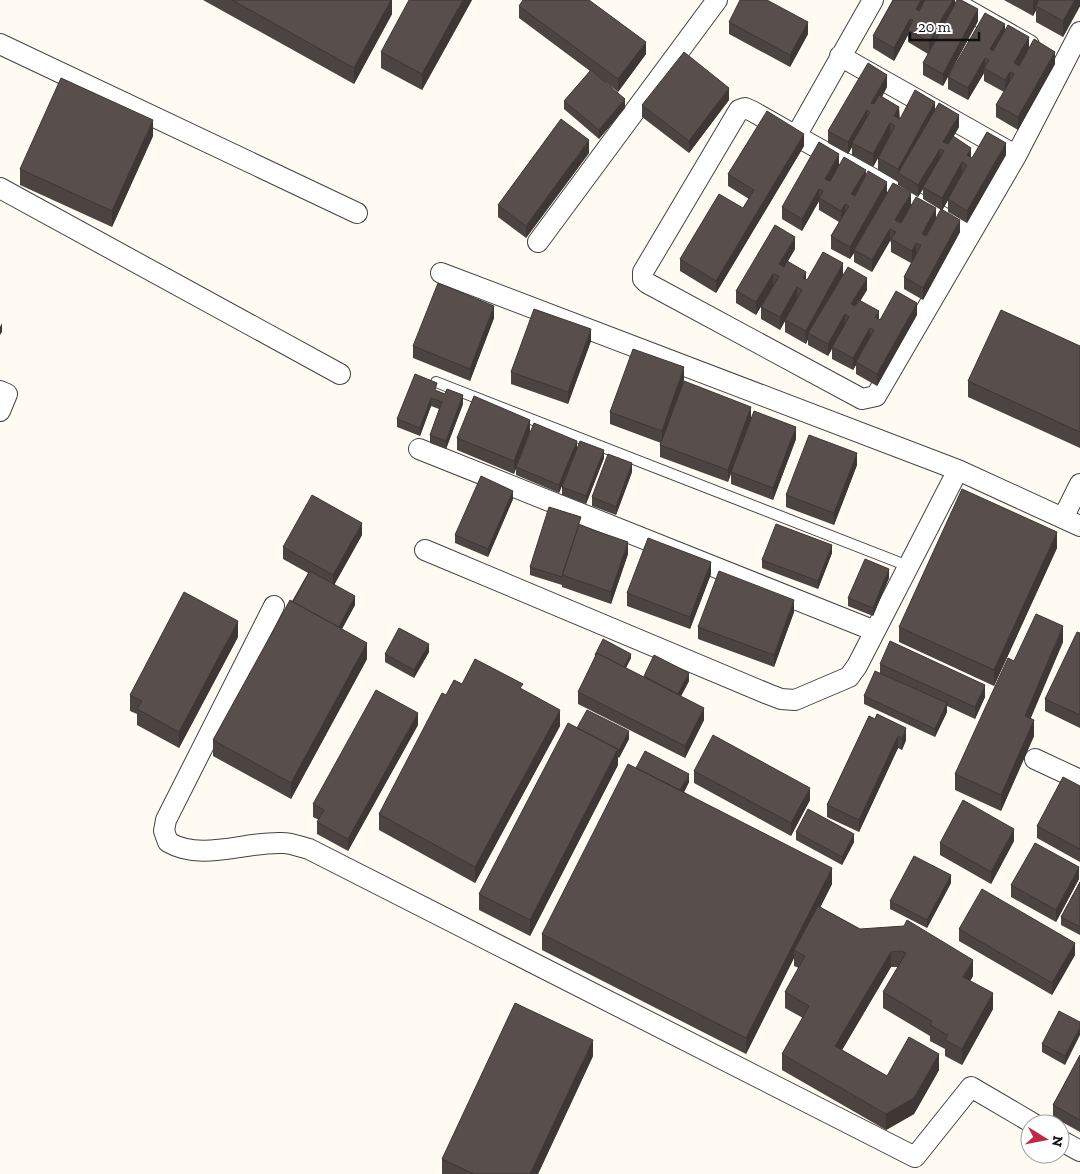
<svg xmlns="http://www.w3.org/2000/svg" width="1080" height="1174" font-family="'Zilla Slab',serif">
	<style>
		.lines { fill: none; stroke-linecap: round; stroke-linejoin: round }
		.service-casing { stroke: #434343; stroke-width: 12 }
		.minor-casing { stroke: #434343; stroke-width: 22 }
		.service { stroke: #fff; stroke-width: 10 }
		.minor { stroke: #fff; stroke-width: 20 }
		.wall { fill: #4c4441 }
		.shaded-wall { fill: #3e3735 }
		.building { fill: #584f4c; stroke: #3e3735 }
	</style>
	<rect width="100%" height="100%" fill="#fffbf3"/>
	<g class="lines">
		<defs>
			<path id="service" d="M436 382 908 566"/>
			<path id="minor" d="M873 0 796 136 752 111 745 108 739 110 643 272V279L647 283 862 399 876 396 1016 156 1080 32
				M950 0 1029 45
				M0 44 357 213
				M840 56 1008 151
				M796 136 962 228
				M0 188 340 374
				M538 242 717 0
				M441 273 958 470
				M0 391 7 394 0 411
				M419 449 875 631
				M1063 518 1080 484
				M425 550 768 694 781 699 795 700 849 677 857 666 958 470 1080 526
				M274 606 166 820 164 831 168 842C202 862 245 841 283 843 291 843 301 847 309 849L915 1157 971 1087 1034 1124
				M1035 759 1080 780
				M1060 1140 1080 1151"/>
		</defs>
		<use href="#service" class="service-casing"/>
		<use href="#minor" class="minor-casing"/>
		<use href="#service" class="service"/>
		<use href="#minor" class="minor"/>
	</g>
	<path class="wall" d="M203 0H392V14L354 84Z
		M472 0 422 90 381 68V52Z
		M893 0H955V4L978 21 943 86 923 75V63L928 54 908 42V35L894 61 873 48V36Z
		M1004 0H1080V6L1063 37 1036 22V10L1033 16Z
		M519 6 646 54 618 92 604 81 625 108 599 139 564 109V101L590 71 519 18Z
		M729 22 808 34 790 67 729 34Z
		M1005 31 1055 64 1018 130 996 117V105L1004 92 984 81V73L968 100 948 89V77Z
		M887 87 882 97 899 107 900 119 935 110 959 127 953 137 971 158 1006 155 967 223 948 212V200L942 210 960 232 923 300 904 289V277L911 263 891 252V242L890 241 872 272 854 262V253L850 259 831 249V236L839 222 819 210V201L802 231 782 219V207L839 165 866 176 887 192 936 219 941 210 923 199V189L918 197 898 185V180V182L878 170V158L880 155 873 167 852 155V147L848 154 828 143V131Z
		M729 100 689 153 642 117V105Z
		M153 136 112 227 20 185V169Z
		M804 146 716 293 680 271V259L743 208 749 199 728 186V174Z
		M589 153 526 238 498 217V205Z
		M795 249 788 261 807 280 843 274 867 290 860 301 879 319 917 315 877 386 856 374V365L853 370 832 359V348L828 356 808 345V339L806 344 785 332V321L780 330 761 319V307L770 291 756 315 736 303V291Z
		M494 318 470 381 413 358V346Z
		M591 341 568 404 511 384V372Z
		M1080 346V448L968 397V381Z
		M684 380 683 382 751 418 796 439 773 500 731 484V474L728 482 660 457V445L661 443 610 424V412Z
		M437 391 463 404 446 449 430 443V435L439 409 431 406 420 436 397 427V419Z
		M530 420 514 474 457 450V438Z
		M577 447 604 458 586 504 562 495V487L568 471 559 493 516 475V467Z
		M857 465 834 525 786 507V495Z
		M632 472 616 515 592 506V497Z
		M513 499 488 557 455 543V535Z
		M581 526 628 554 611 604 562 587V585L530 575V567Z
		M362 535 334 585 355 605 342 629 367 659 291 799 213 756V740L308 573 283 559V547Z
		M1057 548 994 686 899 642V627Z
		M832 553 818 589 762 568V560Z
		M711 574 690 629 627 606V593Z
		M889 578 873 616 848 606V598Z
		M794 612 774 667 698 639V627Z
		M1080 633V728L1045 711V699Z
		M238 637 179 748 137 725V714L130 711V695Z
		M1063 642 1030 718 1034 736 1001 811 955 790V774L1014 661Z
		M429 652 414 678 385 662V654Z
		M595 655 631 658 626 668 644 677V676L689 681 681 696 704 720 685 758 578 704V692L595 657Z
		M880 664 985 697 975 719 947 706V712L935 737 864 704V696L880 673Z
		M462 684 523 690 560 726 475 883 379 830V814L446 695Z
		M869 716 906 740 902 750 898 748 859 832 827 817V805Z
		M418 725 348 851 317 834V822L319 820 313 817V804Z
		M577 728 629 739 619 758 618 757V765L530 936 479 910V894Z
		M636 768 689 782 684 792 832 884 820 907 860 929 973 976 970 981 993 1009 962 1065 945 1056V1049L930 1041V1036L883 1008V992L898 967H891L842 1050 887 1076 939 1070 914 1114 886 1130 782 1070V1054L803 1018 785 1008V992L799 968 794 966V958L746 1054 542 950V934Z
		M694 771 810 800 791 836 694 783Z
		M1080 786V862L1037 838V826Z
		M796 832 854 842 842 865 796 840Z
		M1014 841 991 884 940 855V843Z
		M1079 879 1056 922 1011 897V885Z
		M1080 882V935L1061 925V917Z
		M951 883 927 928 890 909V901Z
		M959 929 1075 955 1052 995 959 941Z
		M1080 1022 1065 1065 1042 1052V1044Z
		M1080 1055V1132L1053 1117V1105Z
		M593 1056 538 1174H442V1159Z"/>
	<path class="shaded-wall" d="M391 0H392V14L354 84V68Z
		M463 0H472L422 90V74Z
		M921 0H928L916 22V9Z
		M953 0H955V9L940 34V22Z
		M1033 0H1041L1036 6V10L1033 16Z
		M1075 0H1080V6L1063 37V21Z
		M978 9V21L943 86V74Z
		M910 19V31L908 30V35L894 61V48Z
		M808 22V34L790 67V55Z
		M1005 24V36L990 62V49Z
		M935 32V44L929 54V42Z
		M1029 37V49L1014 76V63Z
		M646 42V54L618 92V79Z
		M1055 52V64L1018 130V117Z
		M985 58V69L984 68V73L968 100V88Z
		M1010 72V84L1005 92V80Z
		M887 75V87L871 115V103Z
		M729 88V100L689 153V141Z
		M625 99V108L599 139V130Z
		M935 102V114L898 173V182V169Z
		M899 107V119L894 116Z
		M867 110V122L852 143V147L848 154V142Z
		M959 115V127L944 153 943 142Z
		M153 120V136L112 227V211Z
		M890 123V135L873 167V154Z
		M804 134V146L716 293V281Z
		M589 140V153L526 238V226Z
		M1006 143V155L967 223V211Z
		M971 148V160L967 155Z
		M940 149V161L923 187V189L918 197V185Z
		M839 154V166L825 191V179Z
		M962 162V175L942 211V198Z
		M866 170V182L851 206V194Z
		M887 182V194L854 250V253L850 259V247Z
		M819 189V201L802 231V219Z
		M911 193V205L895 232V220Z
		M845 204V216L841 223V211Z
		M936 208V221L922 246V234Z
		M960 220V232L923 300V288Z
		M890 229V241L872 272V260Z
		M795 237V249L779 276V264Z
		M916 243V255L912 263V251Z
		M843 263V275L808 333V339L806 344V331Z
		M806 272V284L803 278Z
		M773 274V286L756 315V302Z
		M867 278V290L851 316V304Z
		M797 287V299L780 330V317Z
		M917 303V315L877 386V374Z
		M494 306V318L470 381V369Z
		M879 311V324L875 317Z
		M845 314V326L828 356V344Z
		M2 323V332L0 335V327Z
		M870 328V340L856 362V365L853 370V358Z
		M591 329V341L568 404V392Z
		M684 367V380L662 443V431Z
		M463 395V404L446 449V441Z
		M431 398V406L420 436V428Z
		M751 407V419L731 472 728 482V470Z
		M530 420V432L514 474V461Z
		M796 427V439L773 500V488Z
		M577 441V449L559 493V485Z
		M604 450V458L586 504V496Z
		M857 453V465L834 525V513Z
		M632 463V472L616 515V507Z
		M513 491V499L488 557V549Z
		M362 523V535L333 587V575Z
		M1057 532V548L994 686V670Z
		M628 542V554L611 604V592Z
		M832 545V553L818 589V581Z
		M711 562V574L690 629V617Z
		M889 569V578L873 616V608Z
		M355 596V605L337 638V630Z
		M794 600V612L774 667V655Z
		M238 621V637L179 748V732Z
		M1063 626V642L1025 732V716Z
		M367 643V659L291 799V783Z
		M429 644V652L414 678V670Z
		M631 654V658L623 673V669Z
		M689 673V681L678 702V694Z
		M985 685V697L975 719V707Z
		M947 703V712L935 737V729Z
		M704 708V720L685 758V746Z
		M560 710V726L475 883V867Z
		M418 713V725L348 851V839Z
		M1034 720V736L1001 811V795Z
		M906 728V740L902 750V738Z
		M629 731V739L619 758V750Z
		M898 736V748L859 832V820Z
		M618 749V765L530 936V920Z
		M689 774V782L679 802V794Z
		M810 788V800L791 836V823Z
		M1014 829V841L991 884V872Z
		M854 834V842L842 865V857Z
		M1079 867V879L1056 922V910Z
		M832 868V884L798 952 794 950V958L746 1054V1038Z
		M951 875V883L927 928V920Z
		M1075 943V955L1052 995V983Z
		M891 952V967L835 1062V1046Z
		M973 960V976L963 993V977Z
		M993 993V1009L962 1065V1049Z
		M1080 1027V1035L1065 1065V1056Z
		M593 1040V1056L538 1174H530Z
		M939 1054V1070L914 1114 886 1130V1114Z"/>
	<path class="building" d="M232 0H391L354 68Z
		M409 0H463L422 74 381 52Z
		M523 0H589L646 42 618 79 519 6Z
		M740 0H767L808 22 790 55 729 22Z
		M893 0H921L916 9 919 11 925 0H953L940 22 944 24 957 0H961L978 9 943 74 923 63 939 34 935 32 929 42 908 30 913 20 910 19 894 48 873 36Z
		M1039 0H1075L1063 21 1036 6Z
		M985 13 1005 24 990 49 993 51 1008 25 1029 37 1014 63 1019 66 1034 39 1055 52 1018 117 996 105 1014 74 1010 72 1005 80 984 68 989 60 985 58 968 88 948 77Z
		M684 52 729 88 689 141 642 105Z
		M868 63 887 75 871 103 874 104 879 95 899 107 894 116 900 119 915 90 935 102 898 169 878 158 895 126 890 123 873 154 852 143 870 112 867 110 848 142 828 131Z
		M591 70 625 99 599 130 564 101Z
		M61 78 153 120 112 211 20 169Z
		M939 103 959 115 943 142 948 144 953 136 971 148 967 155 972 158 987 132 1006 143 967 211 948 199 967 165 962 162 942 198 923 187 944 151 940 149 918 185 898 173Z
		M767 111 804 134 716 281 680 259 719 194 743 208 754 190 728 174Z
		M561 119 589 140 526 226 498 205Z
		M819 142 839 154 825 179 830 181 844 157 866 170 851 194 855 196 868 171 887 182 850 247 831 236 849 206 845 204 841 211 819 198 823 191 819 189 802 219 782 207Z
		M893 183 911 193 895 220 901 223 916 197 936 208 922 234 926 236 941 209 960 220 923 288 904 277 921 245 916 243 912 251 891 239 896 232 890 229 872 260 854 250Z
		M775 225 795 237 779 264 784 267 787 261 806 272 803 278 807 280 823 252 843 263 806 331 785 320 802 290 797 287 780 317 761 307 779 276 773 274 756 302 736 291Z
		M848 267 867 278 851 304 855 306 859 300 879 311 875 317 880 320 896 291 917 303 877 374 856 362 874 330 870 328 853 358 832 347 849 317 845 314 828 344 808 333Z
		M438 283 494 306 470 369 413 346Z
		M534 309 591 329 568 392 511 372Z
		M1001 310 1080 346V432L968 381Z
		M633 349 684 367 662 431 610 412Z
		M415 374 437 383 435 390 445 394 447 389 463 395 446 441 430 435 442 402 431 398 420 428 397 419Z
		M684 381 751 407 728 470 660 445Z
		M474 396 530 420 514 461 457 438Z
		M754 411 796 427 773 488 731 472Z
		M534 423 577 441 559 485 516 467Z
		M809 435 857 453 834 513 786 495Z
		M580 441 604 450 586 496 562 487Z
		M608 454 632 463 616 507 592 497Z
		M481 476 513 491 488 549 455 535Z
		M962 489 1057 532 994 670 899 627Z
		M312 495 362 523 333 575 283 547Z
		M549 507 581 517 562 577 530 567Z
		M776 524 832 545 818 581 762 560Z
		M579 525 628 542 611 592 562 575Z
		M648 538 711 562 690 617 627 593Z
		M865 559 889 569 873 608 848 598Z
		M310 571 355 596 339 627 293 602Z
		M719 571 794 600 774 655 698 627Z
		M184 592 238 621 179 732 137 709 142 701 130 695Z
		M290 600 367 643 291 783 213 740Z
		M1036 614 1063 626 1025 716 1034 720 1001 795 955 774 1008 658 1014 661Z
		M399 628 429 644 414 670 385 654Z
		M1077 632 1080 633V715L1045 699Z
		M603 639 631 654 624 667 597 653 596 655H595Z
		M890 641 985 685 975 707 880 664Z
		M597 653 704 708 685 746 578 692Z
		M654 655 689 673 678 694 644 676Z
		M475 659 523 684 520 688 560 710 475 867 379 814 442 693 446 695 454 680 462 684Z
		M875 671 947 703 935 729 864 696Z
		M376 690 418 713 348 839 317 822 324 810 313 804Z
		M587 710 629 731 619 750 577 728Z
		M877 714 906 728 902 738 898 736 859 820 827 805 869 716 875 719Z
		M568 723 618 749 530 920 479 894Z
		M713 735 810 788 791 823 694 771Z
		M645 751 689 774 680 790 636 768Z
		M628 764 832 868 746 1038 542 934Z
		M1063 777 1080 786V849L1037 826Z
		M963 800 1014 829 991 872 940 843Z
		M808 809 854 834 842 857 796 832Z
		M1035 843 1079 867 1056 910 1011 885Z
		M914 856 951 875 927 920 890 901Z
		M1080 882V927L1061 917Z
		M982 889 1075 943 1052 983 959 929Z
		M818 906 860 929 904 926 907 920 973 960 963 977 993 993 962 1049 945 1040 948 1035 930 1025 932 1021 883 992 906 953 902 951 891 952 835 1046 887 1076 909 1037 939 1054 914 1098 886 1114 782 1054 809 1006 785 992 805 956 794 950Z
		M515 1003 593 1040 530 1174H474L442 1159Z
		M1059 1011 1080 1022V1027L1065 1056 1042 1044Z
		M1080 1055V1120L1053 1105Z"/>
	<g transform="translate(1045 1139) rotate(100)"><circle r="24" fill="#ffffff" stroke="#9f9f9f"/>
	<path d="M0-4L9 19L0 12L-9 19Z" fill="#be2946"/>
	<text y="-8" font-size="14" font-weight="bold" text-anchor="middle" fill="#101010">N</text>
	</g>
	<path d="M910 32v8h69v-8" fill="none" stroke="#101010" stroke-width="2.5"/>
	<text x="918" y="32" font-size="15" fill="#101010" stroke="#ffffff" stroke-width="4" paint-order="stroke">20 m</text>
</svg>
